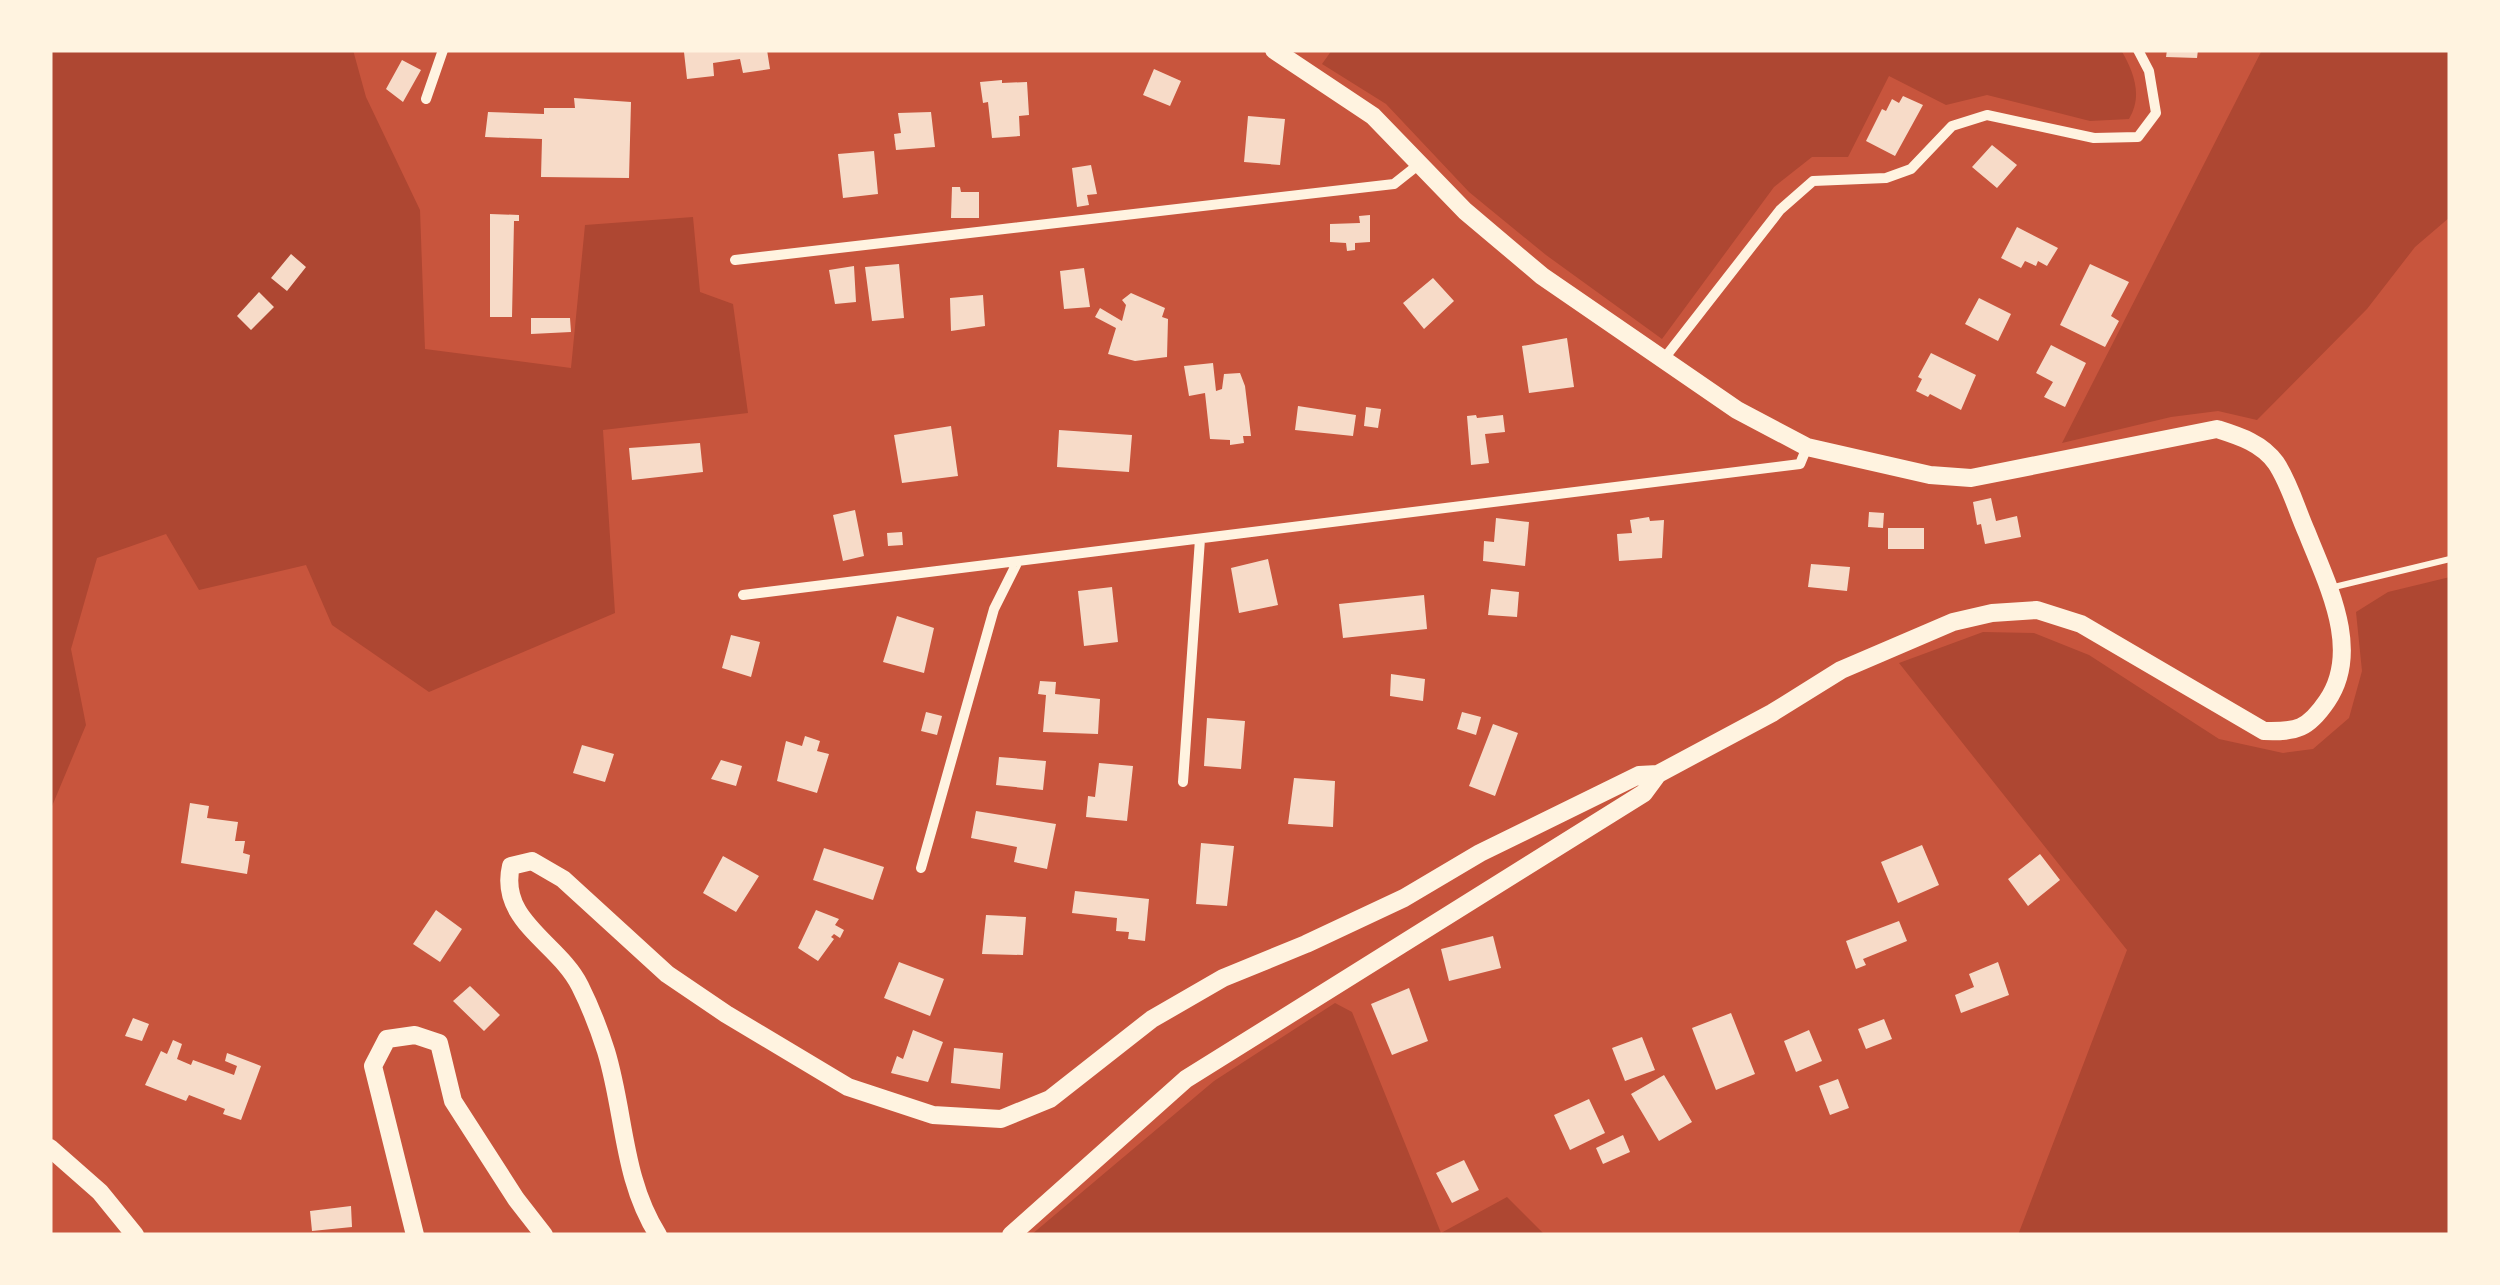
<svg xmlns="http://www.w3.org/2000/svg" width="2500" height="1285" font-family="'Fira Sans',sans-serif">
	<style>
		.green { fill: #ae4732 }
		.building { fill: #f7dbc8 }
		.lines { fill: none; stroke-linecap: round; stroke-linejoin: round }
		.service { stroke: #fff3e0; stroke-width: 6 }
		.minor { stroke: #fff3e0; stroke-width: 10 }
		.secondary { stroke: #fff3e0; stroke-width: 18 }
	</style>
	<rect width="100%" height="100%" fill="#c8553d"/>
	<path class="green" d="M50 50H353L366 97 420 210 425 349 571 368 585 225 693 217 700 292 733 304 748 413 603 430 615 613 429 692 332 625 306 565 199 590 166 534 97 558 71 649 86 725 50 811Z
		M1332 50H2121C2134 72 2143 96 2129 119L2090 121 1987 95 1946 105 1889 76 1848 157H1812L1774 187 1662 339 1546 255 1469 192 1386 104 1322 64Z
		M2262 50H2450V217L2415 247 2367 309 2257 420 2218 411 2171 417 2062 443Z
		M2450 577V1235H2018L2127 950 1899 663 1983 632 2034 633 2089 655 2219 739 2283 753 2313 749 2349 718 2362 671 2356 612 2388 592Z
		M1335 1003 1352 1012 1441 1233 1507 1197 1545 1235H1031L1214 1081Z"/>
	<path class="building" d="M695 50H767L770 69 743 73 740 59 713 63 714 76 687 79 684 52Z
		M2167 50H2198L2197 58 2166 57Z
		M402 60 421 70 403 102 386 89Z
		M1154 69 1181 81 1170 106 1143 95Z
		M1002 80V83L1027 82 1029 115 1019 116 1020 136 992 138 988 102 983 103 980 82Z
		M1903 96 1923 105 1895 156 1866 141 1882 109 1886 111 1892 99 1899 103Z
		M574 98 631 102 629 178 541 177 542 139 485 137 488 112 544 114V108H575Z
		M931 112 935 147 896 150 894 134 901 133 898 113Z
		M1248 116 1285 119 1280 165 1244 162Z
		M1992 145 2017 165 1997 188 1972 167Z
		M874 151 878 194 843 198 838 154Z
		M1091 165 1097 194 1087 195 1089 205 1077 207 1072 168Z
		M952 187H960L961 192H979V218H951Z
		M490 214 519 215V221H514L512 317H490Z
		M1370 215V242L1355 243V250L1347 251 1346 243 1330 242V224L1360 223 1359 216Z
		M2017 227 2058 248 2047 266 2038 261 2036 266 2025 261 2021 268 2001 258Z
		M291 254 306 267 287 291 271 278Z
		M899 264 904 318 872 321 865 267Z
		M2090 264 2129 282 2111 316 2119 321 2105 347 2060 325Z
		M854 266 856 302 835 304 829 270Z
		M1084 268 1090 307 1064 309 1060 271Z
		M1433 278 1454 301 1424 329 1403 303Z
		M259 292 274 307 251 330 237 316Z
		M1131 293 1165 308 1162 317 1168 319 1167 357 1135 361 1108 354 1116 328 1095 317 1100 308 1122 321 1126 305 1122 300Z
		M983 295 985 326 951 331 950 298Z
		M1979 298 2011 314 1998 341 1965 324Z
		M531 318H570L571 332 531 334Z
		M1567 338 1574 387 1529 393 1522 346Z
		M2051 345 2086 363 2065 407 2044 397 2053 382 2036 373Z
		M1931 353 1976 375 1961 410 1930 394 1928 397 1916 391 1922 379 1918 377Z
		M1213 363 1216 391 1222 389 1224 374 1240 373 1245 386 1251 436H1243L1244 443 1230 445V440L1210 439 1205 393 1189 396 1184 366Z
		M1298 406 1356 415 1353 436 1295 430Z
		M1366 407 1381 409 1378 428 1364 426Z
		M1476 415 1477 418 1503 415 1505 432 1485 434 1489 463 1471 465 1467 416Z
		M951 426 958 476 902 483 894 435Z
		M1059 430 1132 435 1129 472 1057 467Z
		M700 443 703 472 632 480 629 448Z
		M1991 498 1996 521 2017 516 2021 537 1985 544 1981 524 1977 525 1973 502Z
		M855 510 864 556 843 561 833 515Z
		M1869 512 1884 513 1883 528 1868 527Z
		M1649 517 1650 521 1664 520 1662 558 1619 561 1617 534 1632 533 1630 520Z
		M1496 518 1529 522 1525 566 1483 561 1484 541 1494 542Z
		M1888 528H1924V549H1888Z
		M902 532 903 545 888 546 887 533Z
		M1268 559 1278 605 1239 613 1231 568Z
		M1811 564 1850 567 1847 591 1808 587Z
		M1112 587 1118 642 1084 646 1078 591Z
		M1491 589 1519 592 1517 617 1488 615Z
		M1424 595 1427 629 1343 638 1339 604Z
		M897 616 934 628 924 673 883 662Z
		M731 635 760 642 751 677 722 668Z
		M1391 674 1425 679 1423 701 1390 696Z
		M1040 681 1056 682 1055 694 1100 699 1098 734 1043 732 1046 695 1038 694Z
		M926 712 942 716 937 735 921 731Z
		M1462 712 1481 717 1476 735 1457 729Z
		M1207 718 1245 721 1241 769 1204 766Z
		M1493 724 1518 733 1495 796 1469 786Z
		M805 736 820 741 817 751 829 754 817 793 777 781 786 741 802 746Z
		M582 745 614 754 605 782 573 773Z
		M999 757 1046 761 1043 790 996 785Z
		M721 760 742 766 736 786 711 779Z
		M1099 763 1133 766 1127 821 1086 817 1088 796 1095 797Z
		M1294 778 1335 781 1333 827 1288 824Z
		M190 803 209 806 207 818 238 822 235 841H245L243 853 250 855 247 874 181 863Z
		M976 811 1056 824 1047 869 1014 862 1017 847 971 838Z
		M1201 843 1234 846 1227 906 1196 904Z
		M1922 845 1939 885 1898 903 1881 862Z
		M824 848 884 867 873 900 813 880Z
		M2040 854 2060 880 2028 906 2008 879Z
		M723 856 759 876 736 912 703 893Z
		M1075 891 1149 899 1145 941 1128 939 1129 932 1116 931 1117 918 1072 913Z
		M436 910 462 929 440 962 413 944Z
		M816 910 839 919 835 925 844 930 840 938 834 934 831 937 834 939 818 961 798 948Z
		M986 915 1026 917 1023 955 982 954Z
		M1899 921 1907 941 1863 959 1866 965 1856 969 1846 941Z
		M1493 936 1501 968 1449 981 1441 949Z
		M899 962 944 979 930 1016 884 998Z
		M1998 962 2009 995 1961 1013 1955 995 1974 987 1969 974Z
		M470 986 500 1015 484 1031 453 1001Z
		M1409 988 1428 1041 1392 1055 1371 1004Z
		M1731 1013 1755 1074 1716 1090 1692 1028Z
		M133 1018 149 1024 142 1041 125 1036Z
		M1884 1019 1892 1039 1866 1049 1858 1029Z
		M913 1030 943 1042 928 1082 891 1073 897 1056 903 1059Z
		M1809 1030 1822 1061 1796 1072 1784 1041Z
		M1642 1037 1655 1070 1625 1081 1612 1048Z
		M173 1040 182 1044 177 1059 191 1065 193 1060 234 1075 237 1066 225 1061 227 1053 261 1066 241 1120 223 1114 225 1109 189 1095 186 1101 145 1085 161 1051 167 1054Z
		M954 1048 1003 1053 1000 1089 951 1083Z
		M1664 1075 1692 1122 1659 1141 1631 1094Z
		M1838 1079 1849 1108 1830 1115 1819 1086Z
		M1589 1099 1605 1133 1570 1150 1554 1115Z
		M1623 1135 1630 1152 1603 1164 1596 1148Z
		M1464 1160 1479 1190 1452 1203 1436 1173Z
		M351 1206 352 1227 312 1231 310 1211Z"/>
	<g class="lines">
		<path class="service" d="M2330 588 2450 559"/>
		<path class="minor" d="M426 99 443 50
			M735 260 1394 184 1418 165
			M1663 360 1780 210 1813 181 1886 178 1911 169 1952 126 1987 115 2094 138 2138 137 2156 113 2149 71 2138 50
			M743 595 1800 464 1807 447
			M1183 782 1200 539
			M921 868 994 609 1018 561"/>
		<path class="secondary" d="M50 1148 100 1192 135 1235
			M415 1235 373 1066 387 1039 415 1035 439 1043 453 1101 516 1199 544 1235
			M658 1235C622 1178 625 1113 606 1051 599 1029 590 1006 580 986 559 943 498 921 511 866L532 861 563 879 667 974 726 1014 848 1087 933 1115 1001 1119 1050 1099 1152 1019 1223 978 1306 944 1404 898 1480 853 1639 775 1658 774 1772 713 1841 670 1953 622 1992 613 2037 610 2081 624 2264 731C2297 732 2308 729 2327 701 2362 650 2327 584 2307 533 2297 511 2290 484 2276 463 2262 443 2239 436 2217 429L1971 478 1930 475 1807 447 1737 410 1542 276 1465 211 1373 116 1274 50
			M1011 1235 1186 1079 1644 793 1658 774"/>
	</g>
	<rect width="2500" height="1285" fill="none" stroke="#fff3e0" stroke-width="105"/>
</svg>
